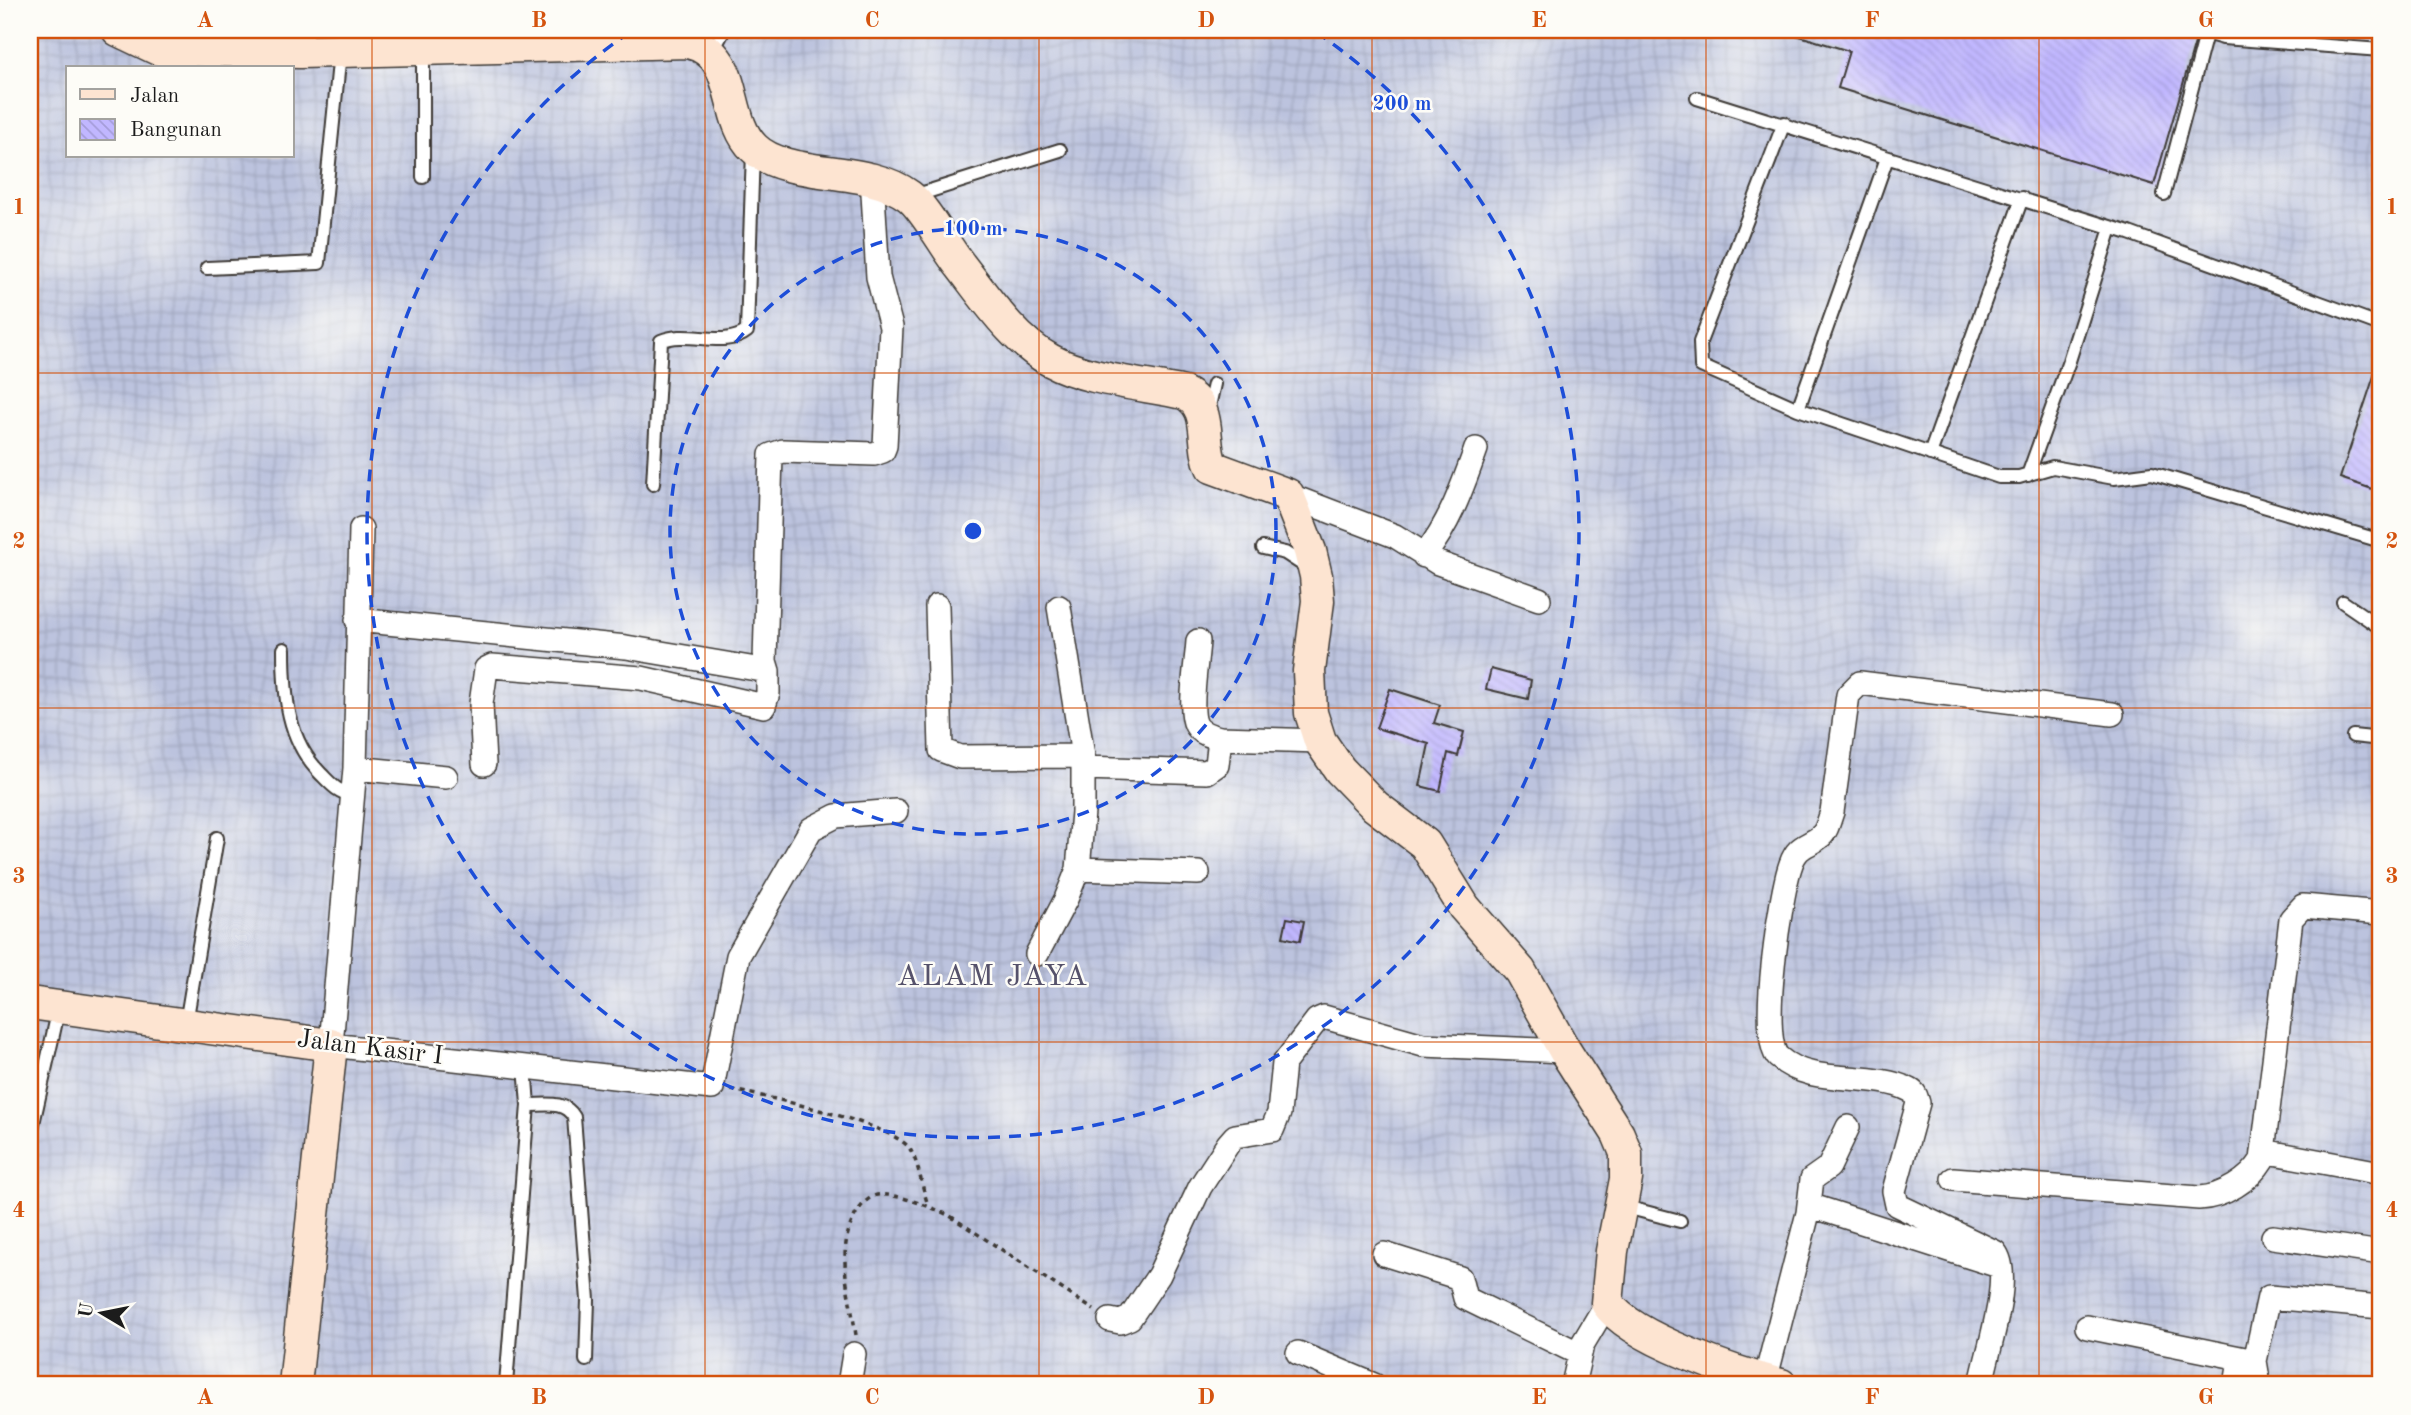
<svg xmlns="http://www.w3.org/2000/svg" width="2411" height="1415" font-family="'Old Standard TT',serif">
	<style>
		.industrial { fill: url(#industrial-grid); fill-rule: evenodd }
		.building { fill: url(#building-back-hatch) }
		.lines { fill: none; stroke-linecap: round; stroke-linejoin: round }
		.lane-casing { stroke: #3c3934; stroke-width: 16 }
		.street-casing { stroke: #3c3934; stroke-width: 26 }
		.secondary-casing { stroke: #3c3934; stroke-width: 35 }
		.path { stroke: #3c3934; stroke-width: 3.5; stroke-dasharray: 5 5; stroke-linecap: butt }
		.lane { stroke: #fff; stroke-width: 12 }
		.street { stroke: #fff; stroke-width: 23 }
		.secondary { stroke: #fde4d1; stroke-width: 32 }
		.grid { fill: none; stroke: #d4530e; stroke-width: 2; stroke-opacity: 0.55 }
		.ring { fill: none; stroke: #1d4ed8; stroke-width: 3.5; stroke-dasharray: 12 9 }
		.labels { text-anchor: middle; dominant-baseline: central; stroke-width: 5; stroke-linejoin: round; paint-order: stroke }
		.street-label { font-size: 26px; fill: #1c1c1c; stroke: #fdfcf7 }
		.quarter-label { font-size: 30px; letter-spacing: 2px; fill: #56526b; stroke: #fdfcf7 }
		.centre { fill: #1d4ed8; stroke: #fdfcf7; stroke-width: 3.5 }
		.ring-label { font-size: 21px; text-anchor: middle; font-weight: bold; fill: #1d4ed8; stroke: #fdfcf7; stroke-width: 5; stroke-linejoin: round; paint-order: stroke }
		.neatline { fill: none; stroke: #d4530e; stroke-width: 2.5 }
		.grid-label { font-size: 23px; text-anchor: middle; font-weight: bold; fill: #d4530e }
	</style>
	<defs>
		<pattern id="industrial-grid" width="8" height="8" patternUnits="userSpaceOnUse" patternTransform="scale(1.75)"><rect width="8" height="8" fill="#bcc3de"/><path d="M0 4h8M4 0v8" fill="none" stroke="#a1a7be"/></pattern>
		<pattern id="building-back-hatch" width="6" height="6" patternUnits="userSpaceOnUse" patternTransform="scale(1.75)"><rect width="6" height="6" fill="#c1b7ff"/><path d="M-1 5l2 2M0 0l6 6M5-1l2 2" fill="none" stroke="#a59dda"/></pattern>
	</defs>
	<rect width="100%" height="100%" fill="#fdfcf7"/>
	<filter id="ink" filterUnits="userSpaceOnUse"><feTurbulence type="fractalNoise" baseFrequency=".0143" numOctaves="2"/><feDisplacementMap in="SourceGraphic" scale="14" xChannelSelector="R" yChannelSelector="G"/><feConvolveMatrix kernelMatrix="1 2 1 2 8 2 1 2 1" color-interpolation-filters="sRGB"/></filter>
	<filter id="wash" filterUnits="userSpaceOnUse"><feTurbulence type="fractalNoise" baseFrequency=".00686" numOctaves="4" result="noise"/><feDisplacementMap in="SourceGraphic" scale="28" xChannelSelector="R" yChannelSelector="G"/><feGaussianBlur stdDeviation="1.57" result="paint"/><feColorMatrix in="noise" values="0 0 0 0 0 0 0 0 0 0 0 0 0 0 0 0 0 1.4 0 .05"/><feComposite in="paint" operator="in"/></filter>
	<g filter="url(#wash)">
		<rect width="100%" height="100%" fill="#eedcba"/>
		<path class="industrial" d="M30 30H2381V1385H30ZM68 68H292V156H68Z"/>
		<g id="blocks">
			<path class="building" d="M1794 30H2181L2196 39 2154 185 1838 88 1849 51 1793 34Z
				M2378 364H2381V492L2340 478Z
				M1491 669 1531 680 1528 699 1486 689Z
				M1390 689 1440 705 1434 723 1464 732 1458 756 1448 753 1440 791 1420 786 1429 744 1376 728Z
				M1287 918 1304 921 1300 941 1283 937Z"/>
		</g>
	</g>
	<g filter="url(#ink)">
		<use href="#blocks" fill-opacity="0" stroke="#3c3934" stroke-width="2"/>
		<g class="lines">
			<defs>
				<path id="lane" d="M2195 30 2223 38 2381 50
					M423 50V177
					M712 52 724 30
					M1697 98 2129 233 2381 325
					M1784 123 1700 342 1701 366 1798 409 1999 477H2019L2053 467 2114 478 2152 473 2381 541
					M2164 194 2206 34
					M914 196 1060 150
					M207 268 319 263 340 52
					M1798 409 1887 158
					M1208 411 1214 384
					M1930 454 2022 198
					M2028 475 2069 361 2111 228
					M653 484 661 341C686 329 725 349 747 331L753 151
					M1263 548 1285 553 1308 568
					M2343 602 2381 628
					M284 649C284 695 287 740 321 774 331 784 337 792 352 795
					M2353 736 2381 739
					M186 1023 217 838
					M528 1105C546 1105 564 1100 574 1117L588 1300 586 1360
					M30 1137 59 1008
					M1622 1206 1680 1221
					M506 1385 528 1105 525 1066"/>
				<path id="street" d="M1288 495 1395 536 1438 563 1539 599
					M361 529 355 768 331 1045 712 1088 738 956 811 829 836 816 896 811
					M1424 556C1450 523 1462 488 1476 449
					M937 606 941 750 960 757 1083 756
					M357 620 626 647 768 671 765 661 771 455 783 451 874 454 883 451 885 446 891 327 878 277 872 177
					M1198 641C1197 660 1188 710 1196 725 1201 734 1212 736 1220 738L1320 741
					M484 764 481 704 486 669 492 666 641 678 764 706 768 693V671
					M355 768 446 777
					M1084 768 1207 772 1217 765 1220 738
					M1078 869 1198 873
					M1037 954 1066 899 1078 869 1083 812V756L1059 607
					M2263 1151 2381 1173
					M1953 1179 2199 1198C2223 1197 2250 1180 2262 1160L2291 919 2303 906 2381 913
					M1809 1205 1999 1266
					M2273 1237 2381 1253
					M1384 1254 1460 1278 1465 1298 1580 1354
					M1110 1320 1120 1322 1130 1318 1159 1275 1200 1187 1228 1144 1235 1136 1272 1130 1279 1113 1284 1063 1317 1020 1324 1017 1423 1045 1565 1051
					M2087 1327 2255 1361 2259 1385
					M1298 1353 1374 1385
					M2255 1361 2269 1297 2381 1307
					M1765 1381 1808 1213 1812 1179 1829 1167 1848 1127
					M849 1385 854 1354
					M1573 1385 1582 1345 1607 1303
					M1981 1385C1986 1355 2014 1275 1995 1252L1897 1205 1894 1191 1918 1103C1916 1097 1916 1093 1910 1090 1871 1070 1812 1088 1778 1057 1758 1039 1781 890 1791 864 1798 844 1808 847 1821 836 1827 831 1829 820 1832 812L1848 695 1860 683 2112 714
					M2236 1385 2240 1361"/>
				<path id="secondary" d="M118 30 158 49 300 52 688 42C741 54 722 117 754 148 786 180 867 164 909 196 925 208 946 248 960 265 985 297 1013 340 1050 360 1087 380 1143 384 1184 393 1214 408 1200 442 1212 467L1288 495 1310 551 1316 576 1318 601 1309 671 1311 713 1320 741 1340 770 1375 806 1425 844 1464 907 1520 971 1565 1051 1618 1134 1626 1153V1179L1612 1251 1607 1303C1631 1339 1739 1374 1781 1385
					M30 1003 331 1045 295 1385"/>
			</defs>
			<use href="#lane" class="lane-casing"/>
			<use href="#street" class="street-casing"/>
			<use href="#secondary" class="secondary-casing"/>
			<path class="path" d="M731 1090C762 1095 895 1124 910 1149 919 1164 922 1188 928 1205
				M856 1335C850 1295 834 1249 857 1212 862 1205 868 1197 877 1195 895 1192 934 1208 950 1216L1094 1310"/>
			<use href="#lane" class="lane"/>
			<use href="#street" class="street"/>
			<use href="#secondary" class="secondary"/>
		</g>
	</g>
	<path class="grid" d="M372 30V1385M705 30V1385M1039 30V1385M1372 30V1385M1706 30V1385M2039 30V1385M30 373H2381M30 708H2381M30 1042H2381"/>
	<g class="ring">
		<circle cx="973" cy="531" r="303"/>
		<path d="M1316 32A606 606 0 1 1 630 32"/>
	</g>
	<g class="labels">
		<g class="street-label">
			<text transform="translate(370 1048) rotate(7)">Jalan Kasir I</text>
		</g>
		<g class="quarter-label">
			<text x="993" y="977">ALAM JAYA</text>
		</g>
	</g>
	<circle cx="973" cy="531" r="10" class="centre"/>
	<g class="ring-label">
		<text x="1402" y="110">200 m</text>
		<text x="973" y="235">100 m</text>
	</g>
	<rect width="2411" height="1415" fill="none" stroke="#fdfcf7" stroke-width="77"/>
	<rect x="66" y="66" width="228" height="91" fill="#fdfcf7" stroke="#a3a29f" stroke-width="2"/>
	<rect x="80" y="89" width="35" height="10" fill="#fde4d1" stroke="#a3a29f" stroke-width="2"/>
	<text x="130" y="102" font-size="21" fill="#1c1c1c">Jalan</text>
	<rect x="80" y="119" width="35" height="21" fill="url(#building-back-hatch)" stroke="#a3a29f" stroke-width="2"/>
	<text x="130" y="136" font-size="21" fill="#1c1c1c">Bangunan</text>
	<g transform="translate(102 1313) rotate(280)" stroke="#fdfcf7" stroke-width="5" paint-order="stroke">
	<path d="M0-5L12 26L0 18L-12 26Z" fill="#1c1c1c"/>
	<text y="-10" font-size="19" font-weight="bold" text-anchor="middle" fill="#1c1c1c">U</text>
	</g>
	<rect x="38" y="38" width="2334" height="1338" class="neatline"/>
	<g class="grid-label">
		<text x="205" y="27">A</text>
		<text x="539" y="27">B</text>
		<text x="872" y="27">C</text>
		<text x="1206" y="27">D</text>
		<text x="1539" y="27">E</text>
		<text x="1872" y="27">F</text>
		<text x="2206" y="27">G</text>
		<text x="19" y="214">1</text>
		<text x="2392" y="214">1</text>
		<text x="19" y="548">2</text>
		<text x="2392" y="548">2</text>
		<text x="19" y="883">3</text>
		<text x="2392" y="883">3</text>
		<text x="19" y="1217">4</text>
		<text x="2392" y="1217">4</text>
		<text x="205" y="1404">A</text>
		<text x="539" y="1404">B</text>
		<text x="872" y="1404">C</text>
		<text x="1206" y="1404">D</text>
		<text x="1539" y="1404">E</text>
		<text x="1872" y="1404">F</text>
		<text x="2206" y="1404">G</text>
	</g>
</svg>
